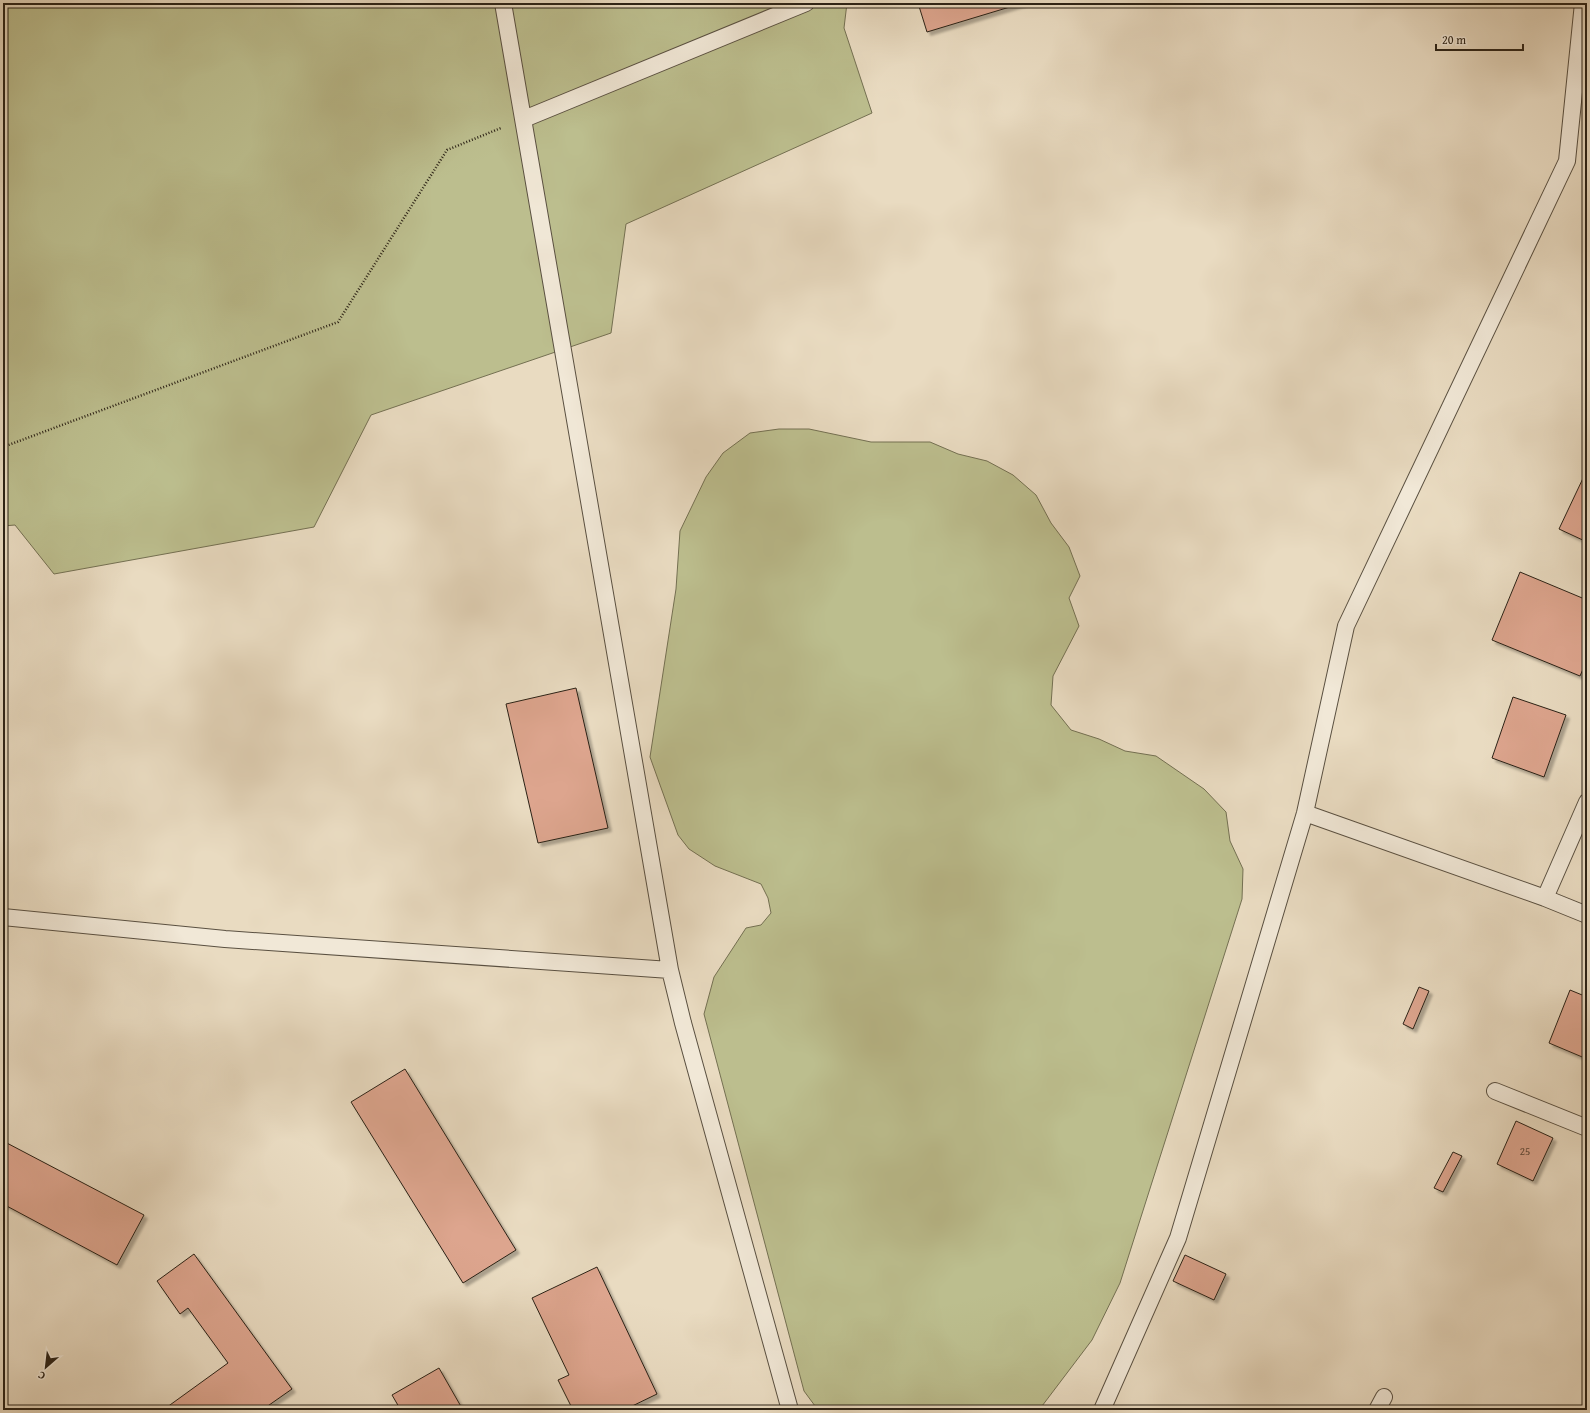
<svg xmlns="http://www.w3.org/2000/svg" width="1590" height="1413" font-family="'Gentium Book Plus',serif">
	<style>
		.green { fill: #bcbe8e; stroke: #747052 }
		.building { fill: #dda58e; stroke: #2b2216; filter: url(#shadow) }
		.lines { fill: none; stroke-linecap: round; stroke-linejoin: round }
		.lane-casing { stroke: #5a5041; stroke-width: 18 }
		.path { stroke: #2b2216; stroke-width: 2.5; stroke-dasharray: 1 2; stroke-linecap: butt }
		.lane { stroke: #f1e8d7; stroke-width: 16 }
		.labels { text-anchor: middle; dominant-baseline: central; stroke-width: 3; stroke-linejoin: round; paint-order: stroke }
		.number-label { font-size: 11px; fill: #584334 }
	</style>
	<defs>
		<filter id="shadow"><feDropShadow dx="3.5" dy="3.5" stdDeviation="1" flood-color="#0004"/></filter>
	</defs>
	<rect width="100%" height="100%" fill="#e9dbc1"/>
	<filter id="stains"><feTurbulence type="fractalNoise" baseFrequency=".005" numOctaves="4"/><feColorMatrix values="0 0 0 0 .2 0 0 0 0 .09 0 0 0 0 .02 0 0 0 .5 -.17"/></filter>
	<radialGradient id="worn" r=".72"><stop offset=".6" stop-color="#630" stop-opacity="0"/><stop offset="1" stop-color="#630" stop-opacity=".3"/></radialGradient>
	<path class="green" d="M3 3H847L844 28 872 113 626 224 611 333 371 415 314 527 54 574 15 525 3 526Z
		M779 429H809L871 442H930L958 454 987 461 1013 475 1036 495 1051 523 1069 547 1080 576 1069 598 1079 626 1053 676 1051 705 1071 730 1099 739 1125 751 1156 756 1204 789 1226 812 1230 841 1243 869 1242 899 1120 1283 1092 1340 1039 1410H818L804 1391 704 1014 714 977 746 928 761 925 771 913 768 898 761 884 715 866 689 849 678 835 650 757 676 589 680 531 706 477 723 453 750 433Z"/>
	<path class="building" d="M918 3H1023L927 32Z
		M1585 474 1587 475V542L1559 529Z
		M1520 572 1587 600V660L1580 676 1492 640Z
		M576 688 608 828 538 843 506 704Z
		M1513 697 1566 715 1544 777 1492 758Z
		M1419 987 1429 991 1413 1029 1403 1024Z
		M1570 990 1587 997V1059L1549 1043Z
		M405 1069 516 1250 463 1283 351 1102Z
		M1516 1121 1553 1138 1533 1181 1497 1164Z
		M3 1141 144 1215 117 1265 3 1204Z
		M1453 1152 1462 1156 1443 1192 1434 1188Z
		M194 1254 292 1389 262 1410H163L228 1363 188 1308 180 1314 157 1281Z
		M1185 1255 1226 1274 1214 1300 1173 1281Z
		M597 1267 657 1394 624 1410H573L558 1380 569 1375 532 1298Z
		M439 1368 463 1410H394L399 1407 392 1395Z"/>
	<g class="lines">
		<defs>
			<path id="lane" d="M503 3 670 970
				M524 119 806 3
				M1305 813 1545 898 1587 915
				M1545 898 1587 802
				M3 917 225 939 670 970 683 1023 790 1410
				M1495 1091 1587 1128
				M1102 1410 1178 1238 1305 813 1346 626 1567 161 1583 3
				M1377 1410 1384 1397"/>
		</defs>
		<use href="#lane" class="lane-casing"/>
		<path class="path" d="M3 447 338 322 447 150 501 128"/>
		<use href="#lane" class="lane"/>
	</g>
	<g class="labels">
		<g class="number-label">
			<text x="1525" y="1151">25</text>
		</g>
	</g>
	<rect width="1590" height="1413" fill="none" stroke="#e9dbc1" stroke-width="16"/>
	<rect x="4" y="4" width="1582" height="1405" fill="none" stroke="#2b2216" stroke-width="2"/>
	<rect x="8" y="8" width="1574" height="1397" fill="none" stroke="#2b2216"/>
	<g transform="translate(46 1367) rotate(208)" stroke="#f1e8d7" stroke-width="3" paint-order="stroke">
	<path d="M0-3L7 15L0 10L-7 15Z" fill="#2b2216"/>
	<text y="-6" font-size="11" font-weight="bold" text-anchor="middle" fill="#2b2216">С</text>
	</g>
	<path d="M1436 44v6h87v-6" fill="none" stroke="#2b2216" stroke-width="2"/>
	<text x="1442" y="44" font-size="12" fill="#2b2216" stroke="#f1e8d7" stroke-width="3" paint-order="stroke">20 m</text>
	<rect width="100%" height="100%" filter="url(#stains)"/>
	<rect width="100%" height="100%" fill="url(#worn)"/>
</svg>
